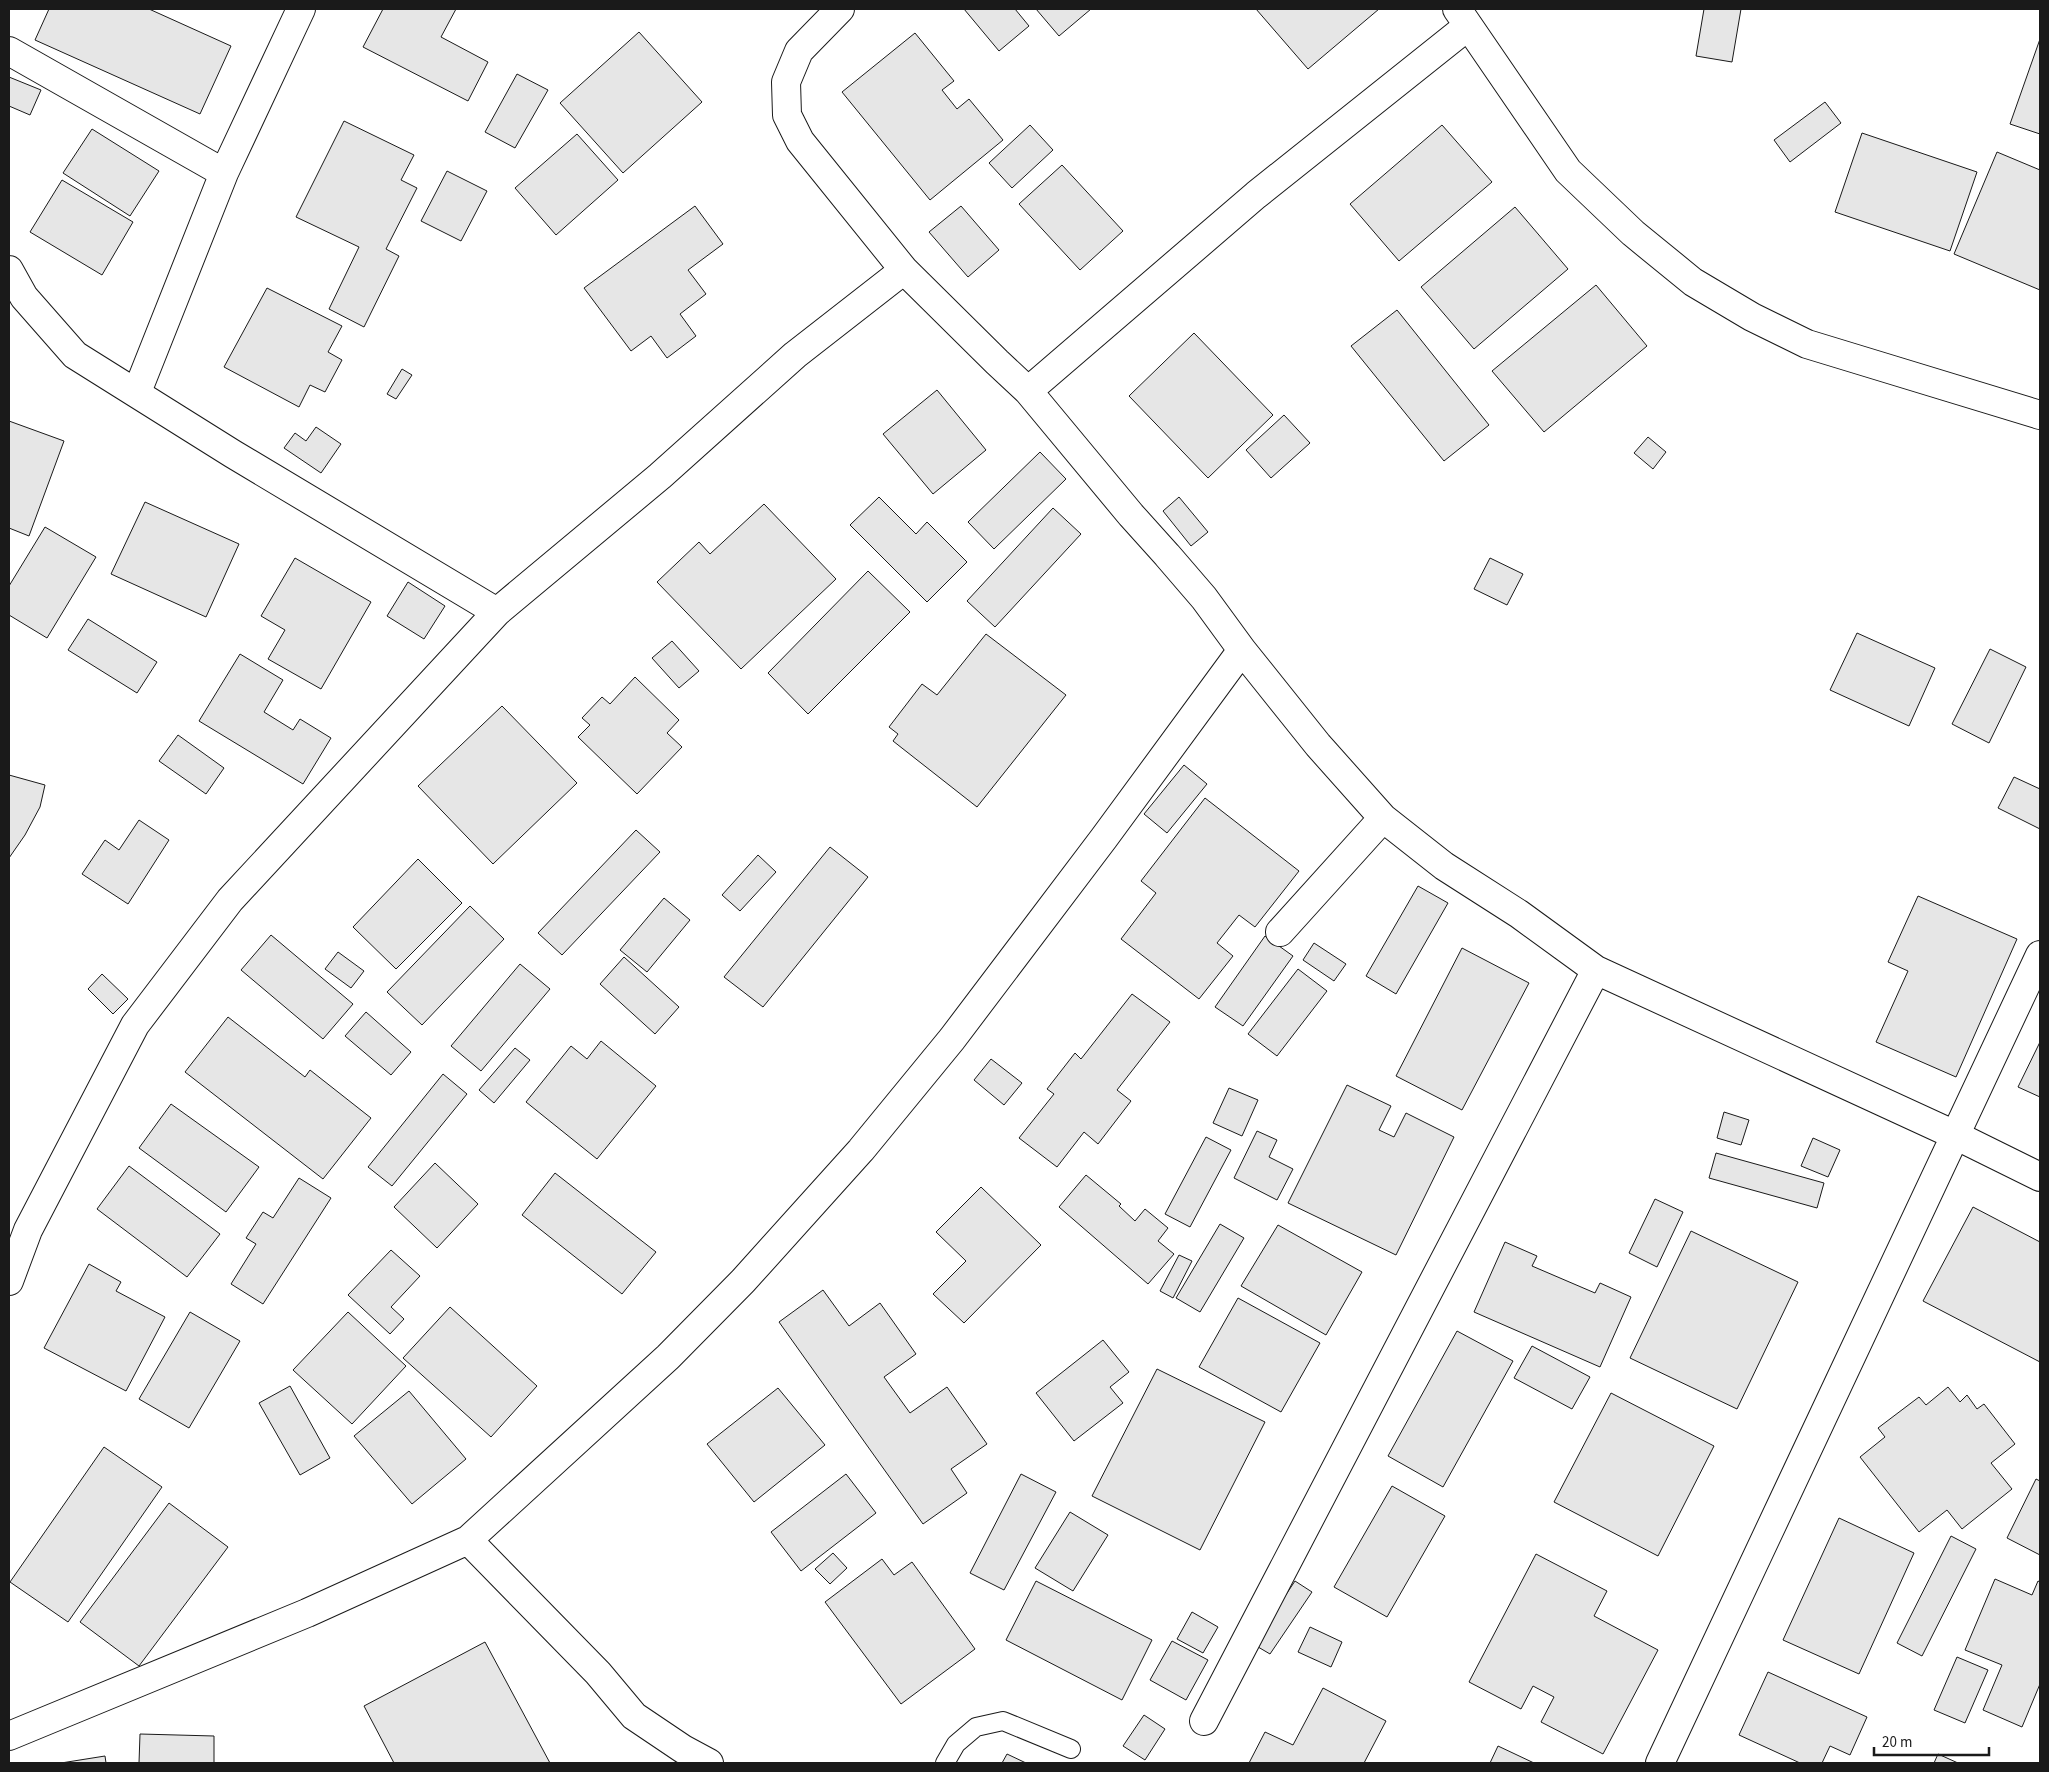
<svg xmlns="http://www.w3.org/2000/svg" width="2049" height="1772" font-family="'Source Sans 3',sans-serif">
	<style>
		.building { fill: #e6e6e6; stroke: #1a1a1a }
		.lines { fill: none; stroke-linecap: round; stroke-linejoin: round }
		.lane-casing { stroke: #1a1a1a; stroke-width: 20 }
		.street-casing { stroke: #1a1a1a; stroke-width: 30 }
		.lane { stroke: #fff; stroke-width: 18 }
		.street { stroke: #fff; stroke-width: 28 }
	</style>
	<rect width="100%" height="100%" fill="#fff"/>
	<path class="building" d="M49 9H149L231 46 200 114 35 40Z
		M383 9H456L441 37 488 62 468 101 363 47Z
		M964 9H1015L1029 26 999 51Z
		M1036 9H1091L1059 36Z
		M1256 9H1379L1308 69Z
		M1704 9H1741L1732 62 1696 56Z
		M639 32 702 102 623 173 560 103Z
		M915 33 954 81 942 90 957 109 969 99 1003 140 930 200 842 92Z
		M2040 39V134L2010 124Z
		M517 74 548 90 515 148 485 132Z
		M9 77 41 90 30 115 9 106Z
		M1825 102 1841 123 1790 162 1774 140Z
		M344 121 414 155 401 180 417 188 386 249 399 256 364 327 329 309 359 247 296 217Z
		M1030 125 1053 150 1012 188 989 163Z
		M1442 125 1492 182 1399 261 1350 204Z
		M92 129 159 171 130 216 63 173Z
		M1862 133 1977 172 1950 251 1835 212Z
		M577 134 618 180 556 235 515 188Z
		M1997 152 2040 170V290L1954 254Z
		M1062 165 1123 231 1080 270 1019 204Z
		M447 171 487 191 461 241 421 221Z
		M62 180 133 222 102 275 30 232Z
		M695 206 723 244 688 270 706 294 680 314 696 336 667 358 651 336 631 351 584 288Z
		M961 206 999 250 968 277 929 232Z
		M1515 207 1568 269 1474 349 1421 287Z
		M1596 285 1647 346 1544 432 1492 371Z
		M267 288 342 326 328 352 342 360 325 392 310 385 299 407 224 367Z
		M1397 310 1489 425 1444 461 1351 346Z
		M1194 333 1273 415 1208 478 1129 396Z
		M402 369 412 375 396 399 387 394Z
		M937 390 986 450 933 494 883 434Z
		M1284 415 1310 443 1271 478 1246 450Z
		M9 421 64 441 29 536 9 528Z
		M316 427 341 444 321 473 284 448 295 433 306 441Z
		M1648 437 1666 452 1653 469 1634 453Z
		M1040 452 1066 479 994 549 968 522Z
		M879 497 916 534 927 522 967 562 927 602 850 525Z
		M1179 497 1208 532 1191 546 1163 511Z
		M145 502 239 544 206 617 111 574Z
		M764 504 836 579 741 669 657 582 699 542 710 554Z
		M1053 508 1081 534 995 627 967 601Z
		M45 527 96 557 47 638 9 615V586Z
		M295 558 371 602 321 689 268 659 285 630 261 616Z
		M1490 558 1523 574 1507 605 1474 589Z
		M868 571 910 612 808 714 768 673Z
		M408 582 445 606 424 639 387 616Z
		M88 619 157 662 137 693 68 650Z
		M1857 633 1935 668 1909 726 1830 690Z
		M986 634 1066 695 977 807 893 741 898 734 889 727 922 684 937 695Z
		M672 641 699 671 679 688 652 658Z
		M1990 649 2026 667 1989 743 1952 724Z
		M240 654 283 680 264 712 293 730 300 719 331 738 303 784 199 721Z
		M635 677 679 720 667 733 682 747 637 794 578 737 590 725 582 718 602 697 610 704Z
		M502 706 577 783 493 864 418 786Z
		M178 735 224 768 206 794 159 761Z
		M1184 765 1207 784 1167 833 1144 814Z
		M9 775 45 785 40 807 25 835 9 858Z
		M2014 777 2040 789V829L1998 808Z
		M1205 798 1299 871 1255 927 1239 915 1217 943 1233 956 1199 999 1121 939 1156 893 1141 881Z
		M139 820 169 840 128 904 82 874 105 840 119 850Z
		M636 830 660 852 562 955 538 933Z
		M830 847 868 877 763 1007 724 977Z
		M758 855 776 872 740 911 722 895Z
		M418 859 462 903 396 969 353 927Z
		M1418 886 1448 903 1396 994 1366 976Z
		M1918 896 2017 939 1956 1077 1876 1042 1908 971 1888 962Z
		M664 898 690 920 647 972 620 950Z
		M470 906 504 939 422 1025 387 992Z
		M271 935 353 1004 323 1039 241 970Z
		M1265 936 1293 956 1243 1026 1215 1007Z
		M1314 943 1346 964 1334 981 1303 960Z
		M1462 948 1529 983 1462 1110 1396 1076Z
		M338 952 364 971 351 988 325 969Z
		M624 957 679 1007 655 1034 600 984Z
		M520 964 550 989 481 1071 451 1046Z
		M1298 969 1327 991 1277 1056 1248 1034Z
		M102 974 128 999 113 1014 88 989Z
		M1132 994 1170 1022 1117 1090 1131 1101 1098 1144 1084 1132 1057 1167 1019 1138 1054 1094 1047 1089 1075 1053 1081 1059Z
		M366 1012 411 1052 391 1075 345 1036Z
		M228 1017 305 1077 310 1070 371 1118 323 1179 185 1072Z
		M601 1041 656 1086 597 1159 526 1102 571 1046 587 1059Z
		M2040 1042V1097L2018 1087Z
		M515 1048 530 1060 494 1103 479 1090Z
		M991 1059 1022 1083 1004 1105 974 1080Z
		M443 1074 467 1094 392 1186 368 1167Z
		M1347 1085 1391 1106 1379 1130 1394 1137 1406 1113 1454 1137 1396 1255 1288 1203Z
		M1229 1088 1258 1100 1242 1136 1213 1123Z
		M171 1104 259 1167 226 1212 139 1148Z
		M1724 1112 1749 1120 1741 1145 1717 1138Z
		M1257 1131 1277 1140 1269 1157 1293 1169 1277 1200 1234 1178Z
		M1206 1137 1231 1150 1190 1227 1165 1214Z
		M1813 1138 1840 1150 1828 1177 1801 1166Z
		M1716 1153 1824 1183 1817 1208 1709 1178Z
		M435 1163 478 1204 437 1248 394 1207Z
		M129 1166 220 1234 187 1277 97 1209Z
		M555 1173 656 1252 622 1294 522 1215Z
		M1086 1175 1121 1204 1119 1206 1135 1221 1145 1209 1168 1228 1158 1241 1174 1254 1148 1284 1059 1207Z
		M299 1178 331 1198 263 1304 231 1284 256 1244 246 1238 263 1212 273 1218Z
		M981 1187 1041 1245 964 1323 933 1294 966 1261 936 1232Z
		M1655 1199 1683 1212 1657 1267 1629 1253Z
		M1973 1207 2040 1242V1362L1923 1301Z
		M1220 1224 1244 1238 1200 1312 1176 1298Z
		M1278 1225 1362 1272 1326 1335 1241 1286Z
		M1691 1231 1798 1282 1737 1409 1630 1358Z
		M1505 1242 1537 1256 1532 1266 1595 1293 1600 1283 1631 1297 1600 1367 1474 1312Z
		M391 1250 420 1276 391 1307 404 1319 390 1334 348 1295Z
		M1179 1255 1192 1261 1173 1298 1160 1291Z
		M89 1264 121 1282 116 1291 165 1317 126 1391 44 1348Z
		M823 1290 849 1326 880 1303 916 1354 884 1377 910 1413 947 1387 987 1444 951 1469 967 1493 923 1524 779 1322Z
		M1238 1298 1320 1343 1281 1412 1199 1367Z
		M450 1307 537 1386 491 1437 403 1358Z
		M190 1312 240 1341 189 1428 139 1399Z
		M348 1312 406 1366 352 1424 293 1370Z
		M1457 1331 1513 1361 1443 1487 1388 1456Z
		M1103 1340 1129 1372 1110 1387 1123 1403 1074 1441 1036 1393Z
		M1532 1346 1590 1377 1572 1409 1514 1378Z
		M1157 1369 1265 1422 1200 1550 1092 1496Z
		M290 1386 330 1458 300 1475 259 1403Z
		M1948 1387 1960 1402 1967 1395 1977 1409 1984 1404 2015 1444 1991 1463 2012 1489 1962 1529 1947 1510 1919 1532 1860 1457 1885 1437 1878 1428 1919 1397 1926 1405Z
		M778 1388 825 1445 754 1502 707 1444Z
		M409 1391 466 1459 412 1504 354 1436Z
		M1611 1393 1714 1446 1658 1556 1554 1502Z
		M104 1447 162 1487 68 1622 10 1582Z
		M846 1474 876 1513 801 1571 771 1532Z
		M1021 1474 1056 1492 1004 1590 970 1573Z
		M2036 1479 2040 1481V1555L2007 1538Z
		M1392 1486 1445 1516 1387 1617 1334 1587Z
		M169 1503 228 1547 139 1666 80 1622Z
		M1070 1512 1108 1535 1073 1591 1035 1568Z
		M1839 1518 1914 1553 1859 1674 1783 1640Z
		M1951 1536 1976 1549 1922 1656 1897 1643Z
		M833 1553 847 1568 830 1584 815 1569Z
		M1536 1554 1607 1591 1594 1616 1658 1650 1603 1754 1541 1722 1554 1697 1533 1686 1521 1709 1469 1682Z
		M882 1559 894 1575 912 1562 975 1649 901 1704 825 1602Z
		M1995 1579 2032 1595 2038 1581 2040 1582V1684L2022 1727 1983 1710 2002 1665 1965 1650Z
		M1036 1581 1152 1640 1122 1700 1006 1640Z
		M1295 1581 1312 1592 1270 1654 1253 1644Z
		M1192 1612 1218 1627 1203 1653 1177 1639Z
		M1310 1627 1342 1642 1331 1667 1298 1652Z
		M1172 1641 1208 1660 1186 1700 1150 1680Z
		M485 1642 550 1763H394L364 1706Z
		M1957 1657 1988 1670 1965 1723 1934 1710Z
		M1768 1672 1867 1717 1850 1755 1830 1746 1822 1763H1800L1739 1735Z
		M1323 1688 1386 1721 1364 1763H1249L1265 1732 1293 1745Z
		M1144 1715 1165 1729 1145 1760 1123 1746Z
		M140 1734 214 1736V1763H139Z
		M1498 1746 1534 1763H1490Z
		M1007 1754 1026 1763H1002Z
		M1938 1754 1958 1763H1934Z
		M105 1756 106 1763H61Z"/>
	<g class="lines">
		<defs>
			<path id="lane" d="M945 1763 956 1744 976 1727 1003 1721 1071 1749"/>
			<path id="street" d="M840 9 799 51 786 82 787 115 800 141 904 270 997 362 1028 391 1131 515 1167 555 1204 598 1242 650 1318 745 1383 818 1444 866 1519 914 1596 970 1957 1136 2040 1177
				M1457 9 1568 171 1633 233 1693 282 1752 317 1807 344 2040 415
				M9 51 224 173
				M9 270 24 297 75 355 233 454 497 612
				M1028 391 1256 195 1468 26
				M137 392 224 173 301 9
				M1280 932 1383 818
				M9 1281 28 1230 135 1025 230 900 497 612 660 476 795 355 904 270
				M468 1540 598 1673 634 1716 683 1749 709 1763
				M1204 1721 1596 970
				M9 1736 307 1613 468 1540 668 1357 743 1281 861 1150 952 1039 1104 838 1242 650
				M1660 1763 2040 955"/>
		</defs>
		<use href="#lane" class="lane-casing"/>
		<use href="#street" class="street-casing"/>
		<use href="#lane" class="lane"/>
		<use href="#street" class="street"/>
	</g>
	<rect width="2049" height="1772" fill="none" stroke="#1a1a1a" stroke-width="20"/>
	<path d="M1874 1747v8h115v-8" fill="none" stroke="#1a1a1a" stroke-width="2.5"/>
	<text x="1882" y="1747" font-size="15" fill="#1a1a1a" stroke="#ffffff" stroke-width="4" paint-order="stroke">20 m</text>
</svg>
